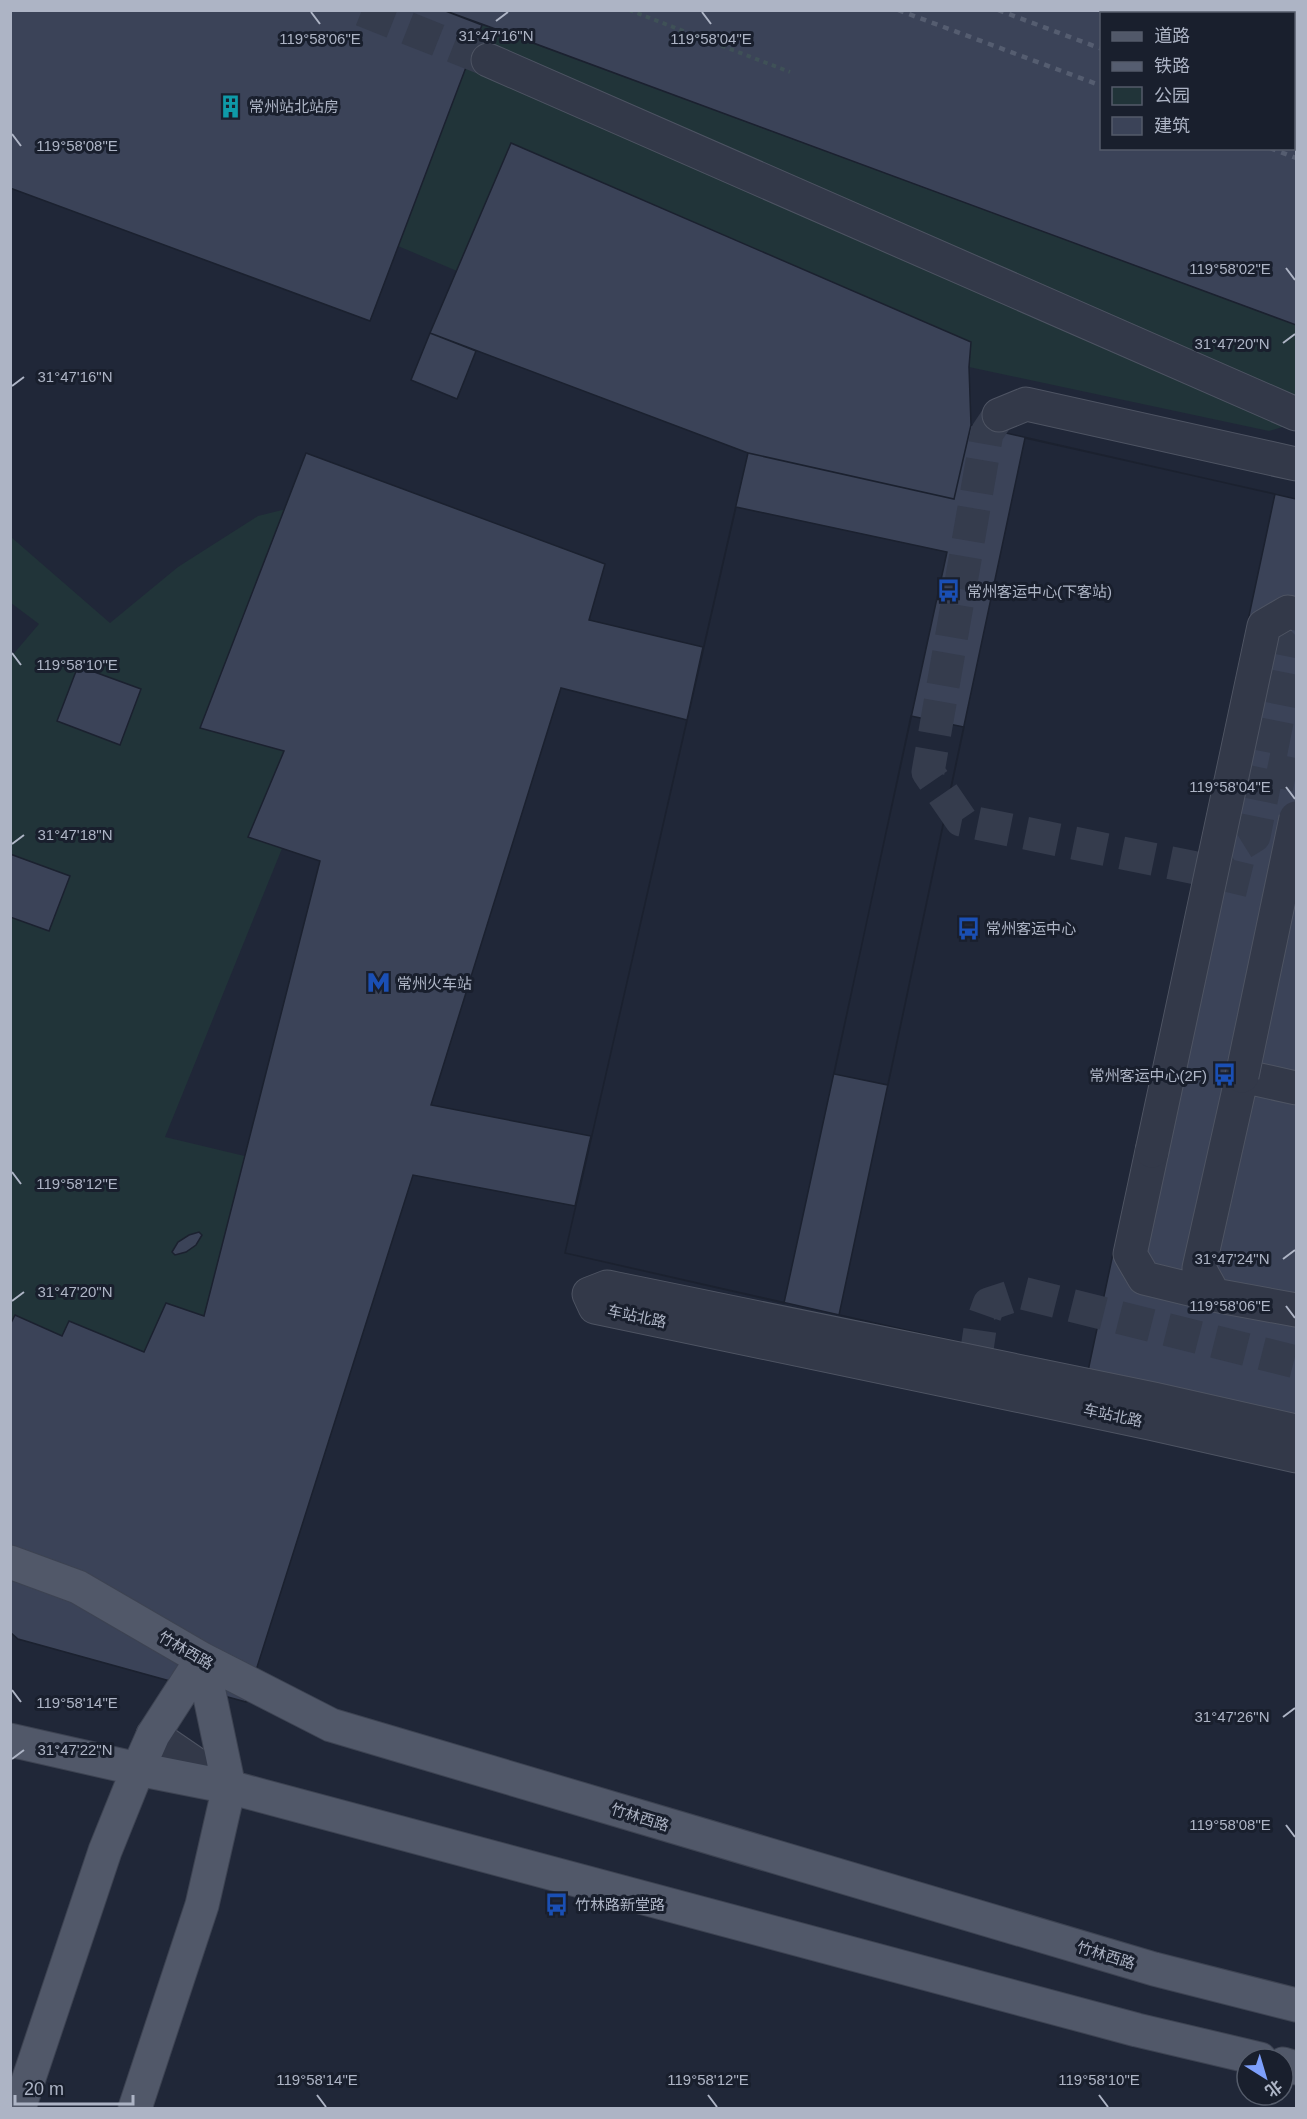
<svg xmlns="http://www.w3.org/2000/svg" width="1307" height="2119" font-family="Arial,'Noto Sans SC',sans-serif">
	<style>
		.green { fill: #213439 }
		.building { fill: #3b4358; stroke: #1b212f; stroke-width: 1.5; fill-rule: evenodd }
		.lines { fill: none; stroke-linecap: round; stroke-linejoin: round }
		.minor-tunnel { stroke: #353c4d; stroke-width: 33; stroke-dasharray: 33 16; stroke-linecap: butt }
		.minor-casing { stroke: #4e5463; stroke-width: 35 }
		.major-casing { stroke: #3d4352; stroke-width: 35 }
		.path { stroke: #3f5157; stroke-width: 4; stroke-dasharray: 4.5 4.5; stroke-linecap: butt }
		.minor { stroke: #333949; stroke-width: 33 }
		.major { stroke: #515869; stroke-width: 33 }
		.rail { stroke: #555d70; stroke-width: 4.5; stroke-dasharray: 6 6; stroke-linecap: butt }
		.minor-bridge-casing { stroke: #4e5463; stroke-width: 35; stroke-linecap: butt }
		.minor-bridge { stroke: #333949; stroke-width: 33 }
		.ticks { fill: none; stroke: #adb4c5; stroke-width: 2 }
		.labels { text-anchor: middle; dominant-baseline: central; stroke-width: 6; stroke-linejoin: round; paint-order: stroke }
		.poi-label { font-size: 15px; fill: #adb4c5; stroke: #191f2d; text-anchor: start }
		.street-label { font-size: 15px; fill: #adb4c5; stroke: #191f2d }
		.ticks-label { font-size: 15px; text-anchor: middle; fill: #adb4c5; stroke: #191f2d; stroke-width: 6; stroke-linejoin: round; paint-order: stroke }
	</style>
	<rect width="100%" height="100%" fill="#202738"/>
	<path class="green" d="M482 25 1296 325V423L1269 431 969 367 971 342 457 271 398 246Z
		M347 494 298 809 165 1137 290 1167 208 1537 11 1482 10 658 39 624 11 603V537L110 623 178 567 258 516Z"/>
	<path class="building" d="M10 10H443L482 25 370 321 10 188Z
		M443 10H1296V325L501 31ZM1102 14H1294V148H1102Z
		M511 143 971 342 969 367 971 425 954 499 748 453 430 333Z
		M430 333 476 351 457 399 411 380Z
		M971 425 1296 499V1418L565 1253 748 453 954 499Z
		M1025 438 1275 494 1088 1371 839 1315Z
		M306 453 605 564 589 620 703 647 687 720 561 688 431 1105 591 1136 575 1206 413 1175 246 1702 18 1639 10 1632V1325L15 1315 62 1336 69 1321 144 1352 166 1303 204 1316 320 861 248 837 284 751 200 728Z
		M736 507 947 552 784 1303 565 1253Z
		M78 666 141 689 120 745 57 721Z
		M911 716 964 727 888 1085 834 1074Z
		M10 854 70 876 49 931 10 917Z
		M199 1232 202 1235 196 1245 186 1252 175 1255 172 1252 178 1242 189 1235Z"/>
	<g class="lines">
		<path class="minor-tunnel" d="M362 10 488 60
			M999 415 987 433 928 772 961 820 1201 869 1296 892
			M1267 769 1296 775
			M1201 869 1254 836 1294 638 1296 636
			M975 1363 980 1329 989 1304 1022 1293 1296 1362"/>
		<defs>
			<path id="minor" d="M488 60 1296 414
				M999 415 1026 404 1296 464
				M1296 1088 1242 1076 1199 1268 1214 1295 1296 1310
				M1152 1151 1130 1254 1144 1278 1214 1295
				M1296 1431 1154 1399 607 1287 589 1294 595 1307 1150 1423 1296 1456
				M153 1735 229 1787"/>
			<path id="major" d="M10 1562 78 1587 202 1659 331 1725 1154 1969 1296 2005
				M10 1740 138 1769 229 1787 1137 2030 1260 2059
				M1283 2064 1296 2068
				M19 2108 105 1851 138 1769 153 1735 202 1659
				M135 2108 202 1905 229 1787 202 1659"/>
		</defs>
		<use href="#minor" class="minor-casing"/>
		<use href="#major" class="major-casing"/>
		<path class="path" d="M629 10 790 72"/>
		<use href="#minor" class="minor"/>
		<use href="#major" class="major"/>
		<path class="rail" d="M898 10 1102 86
			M998 10 1102 49
			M1294 120 1296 121
			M1270 148 1296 158"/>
		<defs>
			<path id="minor-bridge" d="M1242 1076 1296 818
				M1152 1151 1264 626 1288 612 1296 614"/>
		</defs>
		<use href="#minor-bridge" class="minor-bridge-casing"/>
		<use href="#minor-bridge" class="minor-bridge"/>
	</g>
	<path class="ticks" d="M311 12 320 24M702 12 711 24M496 21 508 12M12 134 21 146M1286 268 1295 280M1283 343 1295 334M12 386 24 377M12 653 21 665M1286 787 1295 799M12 844 24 835M12 1172 21 1184M1283 1259 1295 1250M12 1301 24 1292M1286 1306 1295 1318M12 1690 21 1702M1283 1717 1295 1708M12 1759 24 1750M1286 1825 1295 1837M317 2095 326 2107M708 2095 717 2107M1099 2095 1108 2107"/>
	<defs>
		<symbol id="building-bare" viewBox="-9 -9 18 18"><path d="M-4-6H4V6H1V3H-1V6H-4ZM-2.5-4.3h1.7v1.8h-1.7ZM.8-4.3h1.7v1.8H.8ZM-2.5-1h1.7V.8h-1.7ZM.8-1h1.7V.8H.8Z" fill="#0f9aa8" stroke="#191f2d" stroke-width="2.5" paint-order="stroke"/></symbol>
		<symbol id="bus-bare" viewBox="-9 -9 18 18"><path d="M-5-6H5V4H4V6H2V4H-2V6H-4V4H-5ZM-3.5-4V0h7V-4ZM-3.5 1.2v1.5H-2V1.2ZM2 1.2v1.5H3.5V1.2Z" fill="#1a4fb4" stroke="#191f2d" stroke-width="2.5" paint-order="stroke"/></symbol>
		<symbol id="metro-bare" viewBox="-9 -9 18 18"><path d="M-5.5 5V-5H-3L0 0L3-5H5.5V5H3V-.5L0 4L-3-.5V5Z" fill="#1a4fb4" stroke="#191f2d" stroke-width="2.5" paint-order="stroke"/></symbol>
	</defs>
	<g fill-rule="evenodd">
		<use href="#building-bare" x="214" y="90" width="33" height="33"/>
		<use href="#bus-bare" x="932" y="574" width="33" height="33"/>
		<use href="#bus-bare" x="952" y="912" width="33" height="33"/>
		<use href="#metro-bare" x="362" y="966" width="33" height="33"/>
		<use href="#bus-bare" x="1208" y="1058" width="33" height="33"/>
		<use href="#bus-bare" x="540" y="1888" width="33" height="33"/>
	</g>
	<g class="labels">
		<g class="poi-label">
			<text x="249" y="106">常州站北站房</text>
			<text x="967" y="591">常州客运中心(下客站)</text>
			<text x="986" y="928">常州客运中心</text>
			<text x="397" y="983">常州火车站</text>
			<text x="1207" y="1075" text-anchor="end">常州客运中心(2F)</text>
			<text x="575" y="1904">竹林路新堂路</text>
		</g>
		<g class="street-label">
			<text transform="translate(637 1316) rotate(12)">车站北路</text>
			<text transform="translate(1113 1415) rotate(12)">车站北路</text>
			<text transform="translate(186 1650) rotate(30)">竹林西路</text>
			<text transform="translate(640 1817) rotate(17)">竹林西路</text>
			<text transform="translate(1106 1955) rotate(17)">竹林西路</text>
		</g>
	</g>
	<g class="ticks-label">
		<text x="496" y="41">31°47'16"N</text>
		<text x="320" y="44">119°58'06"E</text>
		<text x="711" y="44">119°58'04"E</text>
		<text x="77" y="151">119°58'08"E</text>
		<text x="1230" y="274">119°58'02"E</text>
		<text x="1232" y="349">31°47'20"N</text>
		<text x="75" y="382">31°47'16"N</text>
		<text x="77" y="670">119°58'10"E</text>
		<text x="1230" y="792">119°58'04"E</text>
		<text x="75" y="840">31°47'18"N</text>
		<text x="77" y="1189">119°58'12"E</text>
		<text x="1232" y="1264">31°47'24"N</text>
		<text x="75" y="1297">31°47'20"N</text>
		<text x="1230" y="1311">119°58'06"E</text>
		<text x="77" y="1708">119°58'14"E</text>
		<text x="1232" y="1722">31°47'26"N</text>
		<text x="75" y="1755">31°47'22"N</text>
		<text x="1230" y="1830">119°58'08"E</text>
		<text x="317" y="2085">119°58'14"E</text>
		<text x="708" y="2085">119°58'12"E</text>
		<text x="1099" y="2085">119°58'10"E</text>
	</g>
	<rect width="1307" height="2119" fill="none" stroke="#adb4c5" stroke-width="24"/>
	<rect x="1100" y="12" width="195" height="138" fill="#191f2d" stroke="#545b6a" stroke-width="1.5"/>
	<rect x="1112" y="32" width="30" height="9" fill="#515869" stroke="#545b6a" stroke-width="1.5"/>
	<text x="1154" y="42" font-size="18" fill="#adb4c5">道路</text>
	<rect x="1112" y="62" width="30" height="9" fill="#555d70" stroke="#545b6a" stroke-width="1.5"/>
	<text x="1154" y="72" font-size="18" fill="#adb4c5">铁路</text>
	<rect x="1112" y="87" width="30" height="18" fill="#213439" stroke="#545b6a" stroke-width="1.5"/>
	<text x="1154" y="102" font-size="18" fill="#adb4c5">公园</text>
	<rect x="1112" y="117" width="30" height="18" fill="#3b4358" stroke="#545b6a" stroke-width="1.5"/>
	<text x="1154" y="132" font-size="18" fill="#adb4c5">建筑</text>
	<g transform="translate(1265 2077) rotate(143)"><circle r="28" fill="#191f2d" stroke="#545b6a" stroke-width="1.5"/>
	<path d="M0-4.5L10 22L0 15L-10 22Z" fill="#7d9ffb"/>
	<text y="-9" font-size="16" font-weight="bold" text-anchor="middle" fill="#adb4c5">北</text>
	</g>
	<path d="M15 2095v9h118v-9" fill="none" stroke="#adb4c5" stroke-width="3"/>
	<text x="24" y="2095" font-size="18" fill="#adb4c5" stroke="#191f2d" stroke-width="4.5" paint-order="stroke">20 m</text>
</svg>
